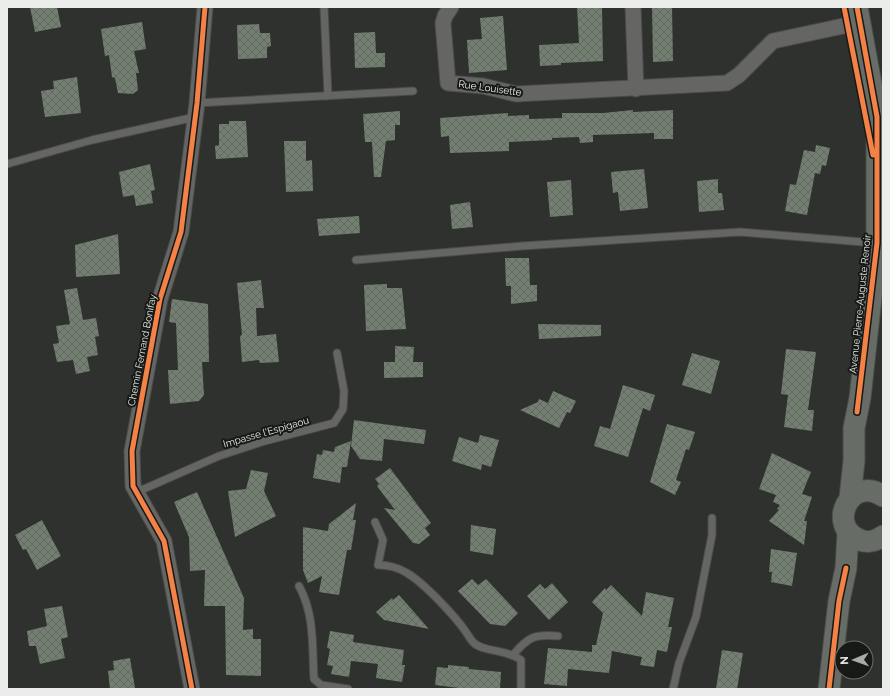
<svg xmlns="http://www.w3.org/2000/svg" width="890" height="696" font-family="Raleway,sans-serif">
	<style>
		.building { fill: url(#building-cross-hatch) }
		.lines { fill: none; stroke-linecap: round; stroke-linejoin: round }
		.service-casing { stroke: #4a4c49; stroke-width: 9 }
		.minor-casing { stroke: #4a4c49; stroke-width: 17 }
		.secondary-casing { stroke: #4a4c49; stroke-width: 23 }
		.service { stroke: #656664; stroke-width: 7 }
		.minor { stroke: #656664; stroke-width: 15 }
		.secondary { stroke: #676c66; stroke-width: 21 }
		.cycleway-casing { stroke: #171917; stroke-width: 8 }
		.cycleway { stroke: #f48246; stroke-width: 5 }
		.labels { text-anchor: middle; dominant-baseline: central; stroke-width: 4; stroke-linejoin: round; paint-order: stroke }
		.street-label { font-size: 10px; fill: #ebedea; stroke: #171917 }
	</style>
	<defs>
		<pattern id="building-cross-hatch" width="8" height="8" patternUnits="userSpaceOnUse"><rect width="8" height="8" fill="#737f71"/><path d="M0 0l8 8M0 8l8-8" fill="none" stroke="#616960"/></pattern>
	</defs>
	<rect width="100%" height="100%" fill="#2f312e"/>
	<path class="building" d="M30 7H57L61 27 35 32Z
		M577 7H602L603 61 561 63V65L540 66 539 45 579 43Z
		M652 7H672L673 61 653 62Z
		M503 16 507 70 469 73 467 40 482 39 480 18Z
		M142 22 146 49 134 51 139 73H136L138 90 133 94 118 93 115 78 112 77 109 55 105 56 101 29Z
		M259 24 260 33H270L271 46 267 47V58L238 59 237 25Z
		M375 32 376 53H385V67L355 68 354 33Z
		M77 77 81 113 45 117 41 91 54 89 53 81Z
		M633 110V112L673 110V139H654V133L593 135V142L580 143 579 137 552 138V140L509 142V151L450 153 449 136 441 137 440 118 508 113V116L529 115V119L562 118V113H603Z
		M400 111V125H395V140L386 141 381 177H374L372 142H365L363 114Z
		M229 121H246L248 157 216 159 215 146 219 145V124H229Z
		M284 141H306V161L312 160 313 191 286 192Z
		M816 145 830 148 826 166 822 165 820 174 815 173 807 215 785 211 790 184 796 185 804 150 815 152Z
		M150 164 155 190 151 191 153 203 136 206 134 195 123 197 119 172Z
		M644 169 648 208 620 211 618 192 613 193 611 172Z
		M718 179V193H722L724 210 699 212 697 181Z
		M571 180 573 215 550 217 547 182Z
		M470 202 473 227 452 229 450 205Z
		M359 216 360 233 319 236 317 219Z
		M118 234 120 274 76 277 75 245Z
		M505 258H529L530 285H537V301L511 304V286H506Z
		M261 280 264 308H256L257 336 276 334 279 362 260 363 259 360 242 362 240 336 242 335 237 283Z
		M387 284V288H402L406 329 366 331 364 285Z
		M77 288 83 320 96 318 99 336 95 337 98 355 87 357 90 371 76 374 73 360 57 362 53 344 59 343 56 326 70 324 64 290Z
		M172 299 208 304 209 362H202L204 395 199 401 170 404 168 370H178L176 323 169 322Z
		M538 324 601 325V336L539 339Z
		M395 346 414 347 413 362H423V377L384 378V362H395Z
		M786 349 816 352 808 410H814L812 431 784 427 788 395 781 394Z
		M692 353 720 361 711 394 682 385Z
		M623 385 655 395 650 411 643 408 628 457 594 446 600 426 610 429Z
		M553 391 576 401 570 413 567 412 559 428 520 410 538 402 539 399 548 403Z
		M354 420 426 430 424 444 384 439 382 461 360 459 351 446Z
		M667 424 695 432 689 450 686 449 676 480 681 482 675 495 650 482Z
		M480 435 499 440 491 467 482 464 481 470 452 461 459 437 478 443Z
		M351 441 347 467H342L340 483 313 478 317 454 322 455 323 450 334 452 335 447Z
		M772 453 811 472 802 494 812 497 804 521H807L804 545 769 521 779 510 777 509 780 505 773 502 776 495 759 489Z
		M390 468 431 523 425 528 430 535 419 544 413 543 384 508 395 510 377 486 379 484 375 479Z
		M251 470 268 473 264 491 276 516 235 537 228 491 246 489Z
		M197 492 244 598 243 630 253 629V639H261V676L226 675 225 606H204L205 570 190 571 189 537 174 502Z
		M356 503 353 520H356L351 550H347L339 595 319 592 322 576 308 583 303 570V527L328 531 329 524Z
		M42 520 61 556 37 570 26 549 23 550 15 535Z
		M471 525 496 529 493 555 470 551Z
		M771 549 797 553 792 586 771 582 772 572H769Z
		M472 579 478 585 486 579 518 613 505 626 490 624 458 591Z
		M552 583 568 602 549 620 527 596 540 584 545 589Z
		M611 585 642 616 646 592 674 598 668 627H672L667 652 657 650 654 667 640 665 642 657 612 651 609 673 568 669 567 686 544 684 548 648 592 652V645H596L603 613 592 602 605 588 606 590Z
		M399 595 429 629 384 620 376 612 392 598 393 600Z
		M62 606 68 637 61 639 65 658 40 664 36 646H29L27 631 47 626 44 609Z
		M330 631 354 635 353 642 404 650 402 665H405L402 682 376 678 378 664 351 661 349 677 331 674 333 666 327 665 330 649 327 648Z
		M722 650 743 653 737 689H716Z
		M130 658 135 688 110 689 108 671 114 670 113 661Z
		M448 665 469 667V669L501 672 500 689H467L435 685 437 667 448 668Z"/>
	<g class="lines">
		<defs>
			<path id="service" d="M324 7 328 96
				M197 103 413 91
				M7 164 92 140 195 117
				M356 260 522 246 740 232 875 243
				M137 492 219 456 265 441 334 423 343 409 344 391 337 353
				M375 522 383 540 378 565C388 565 399 568 407 573 424 583 455 616 466 632 468 635 470 639 473 642 481 652 507 649 521 660V689
				M299 586C315 615 312 647 314 679L321 685 348 689
				M513 655C528 637 534 634 558 636
				M673 689 679 663 696 617 712 535V518"/>
			<path id="minor" d="M451 7 445 16 443 23 448 83 483 86 516 94 727 83 739 75 773 41 848 25 856 7
				M633 7 636 89
				M192 689 164 541 133 486 132 451 160 299 181 232 197 103 205 7"/>
			<path id="secondary" d="M883 496C851 474 825 526 860 540 867 543 876 541 883 536
				M850 498 854 461V428L860 398 877 243V117L857 7
				M829 689 839 601 846 568 848 532"/>
		</defs>
		<use href="#service" class="service-casing"/>
		<use href="#minor" class="minor-casing"/>
		<use href="#secondary" class="secondary-casing"/>
		<use href="#service" class="service"/>
		<use href="#minor" class="minor"/>
		<use href="#secondary" class="secondary"/>
		<defs>
			<path id="cycleway" d="M844 7 873 155
				M857 7 877 117V243L857 412
				M192 689 164 541 133 486 132 451 160 299 181 232 197 103 205 7
				M829 689 839 601 846 568"/>
		</defs>
		<use href="#cycleway" class="cycleway-casing"/>
		<use href="#cycleway" class="cycleway"/>
	</g>
	<g class="labels">
		<g class="street-label">
			<text transform="translate(490 88) rotate(8)">Rue Louisette</text>
			<text transform="translate(860 304) rotate(-84)">Avenue Pierre-Auguste Renoir</text>
			<text transform="translate(142 350) rotate(-79)">Chemin Fernand Bonifay</text>
			<text transform="translate(266 432) rotate(-16)">Impasse l'Espigaou</text>
		</g>
	</g>
	<rect width="890" height="696" fill="none" stroke="#ebedea" stroke-width="16"/>
	<g transform="translate(854 660) rotate(268)"><circle r="19" fill="#171917" stroke="#6c6e6b"/>
	<path d="M0-3L7 15L0 10L-7 15Z" fill="#a9aba8"/>
	<text y="-6" font-size="11" font-weight="bold" text-anchor="middle" fill="#ebedea">N</text>
	</g>
</svg>
